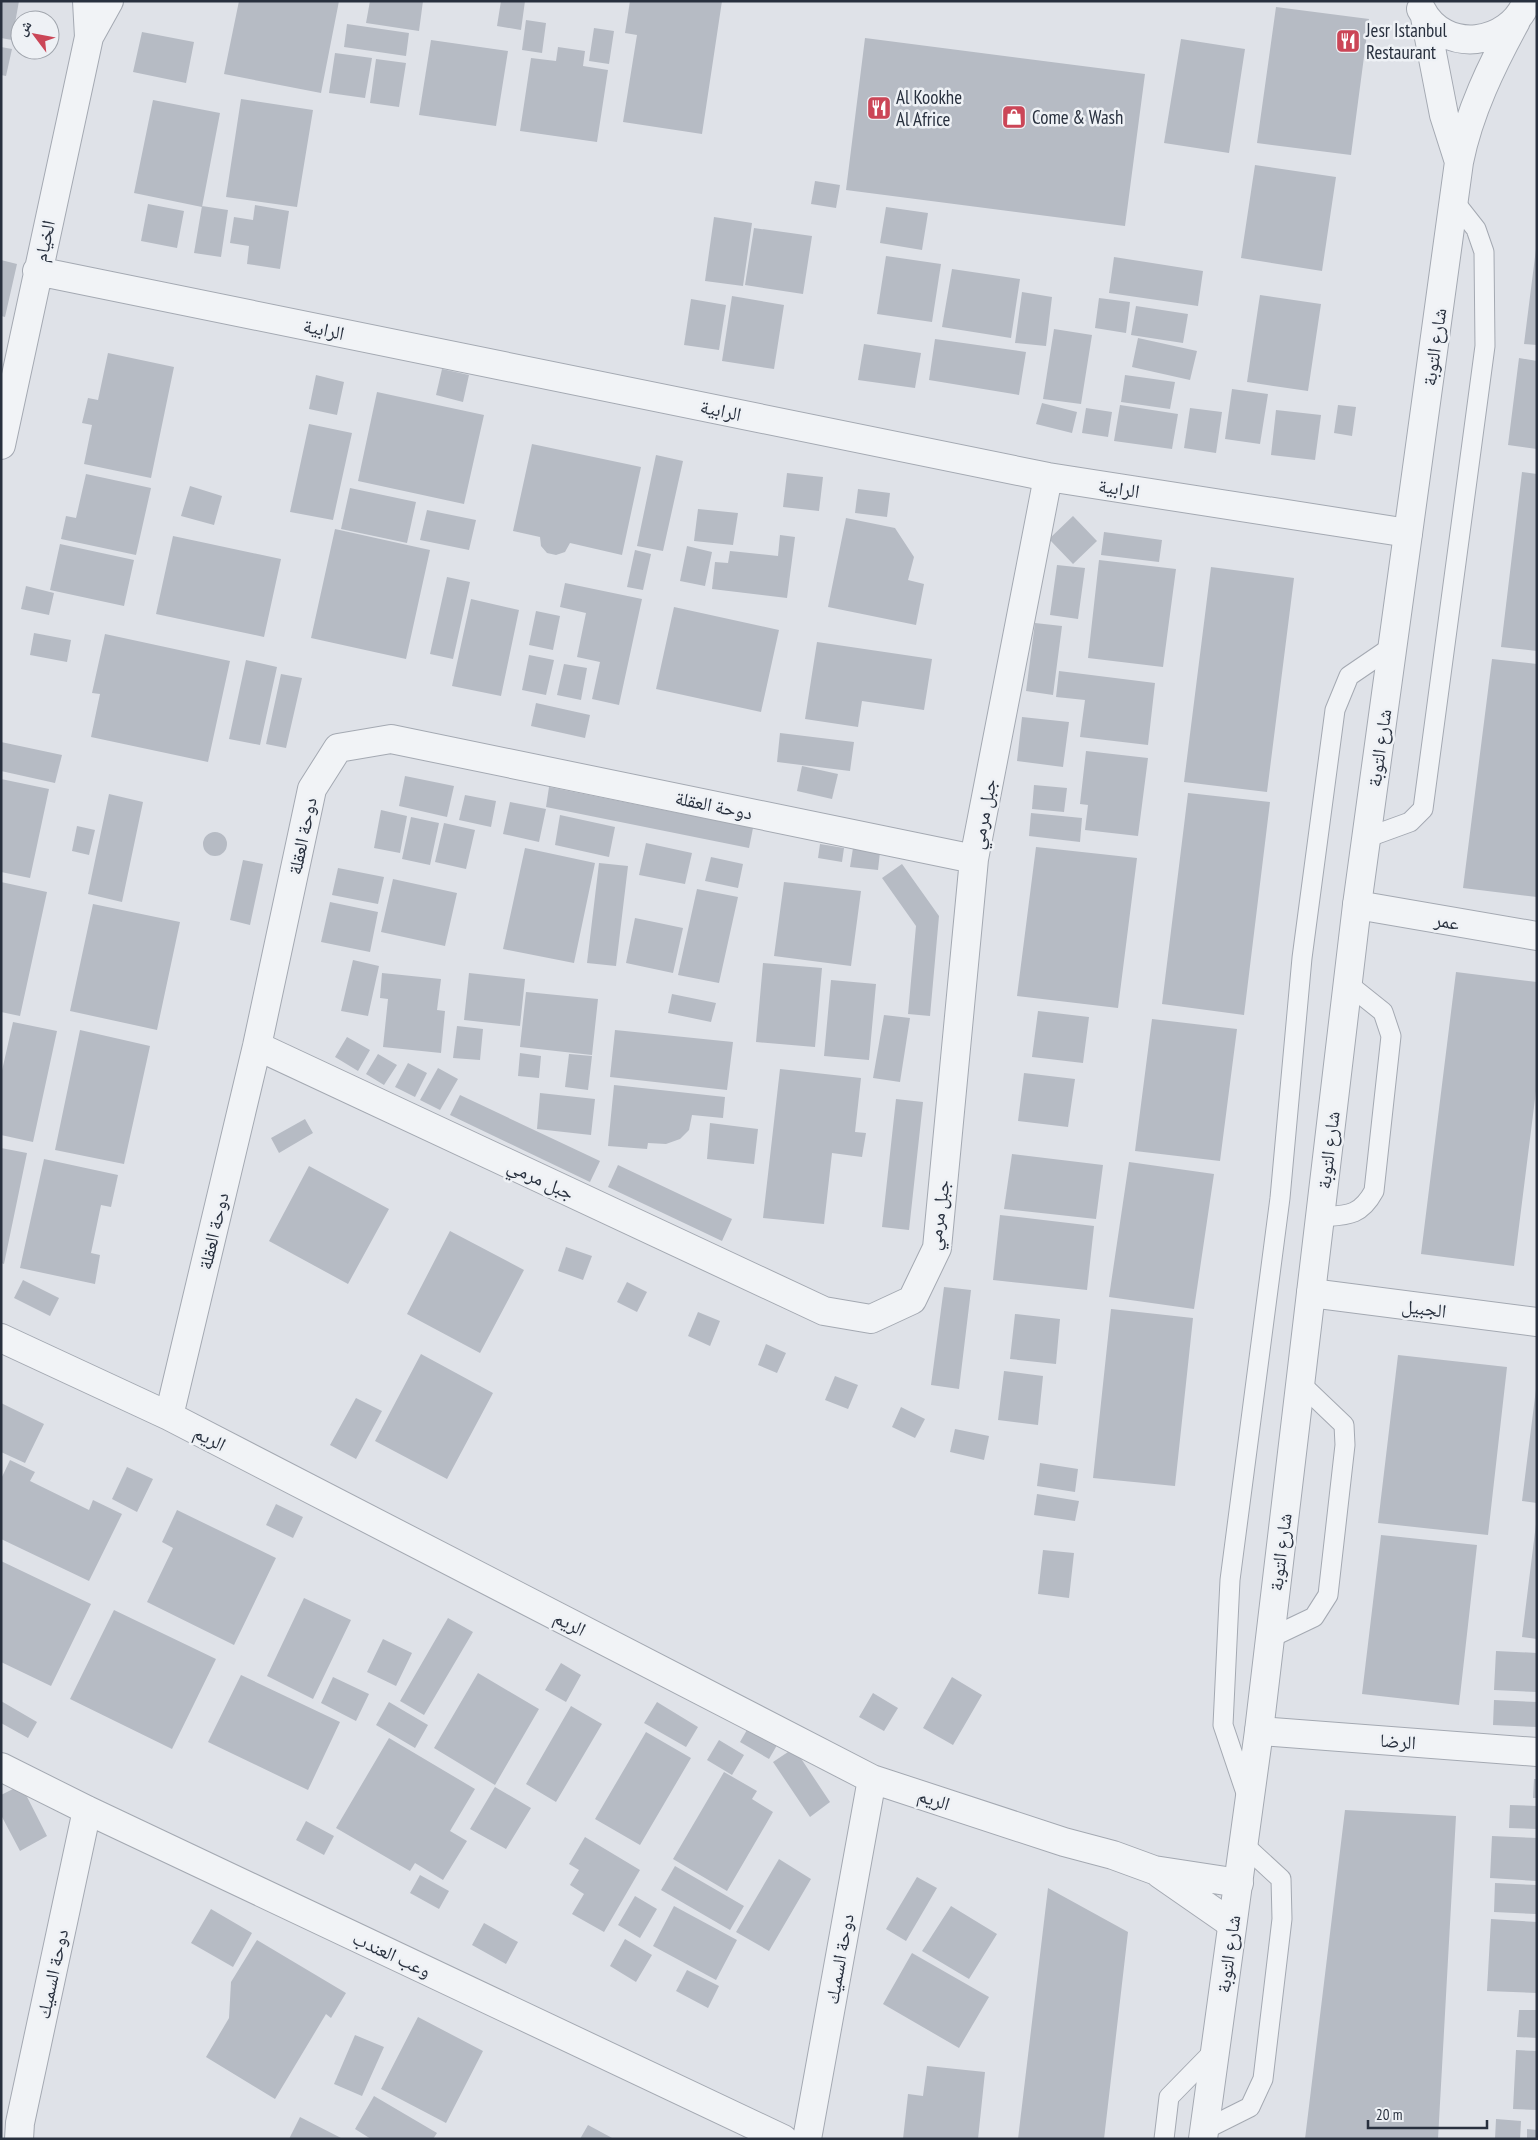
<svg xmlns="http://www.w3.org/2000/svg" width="1538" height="2140" font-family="'PT Sans Narrow','Noto Naskh Arabic',sans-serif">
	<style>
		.building { fill: #b6bbc4 }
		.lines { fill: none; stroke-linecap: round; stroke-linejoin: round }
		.service-casing { stroke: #a4a9b2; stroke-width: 21 }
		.minor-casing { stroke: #a4a9b2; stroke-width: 30 }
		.tertiary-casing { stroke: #a4a9b2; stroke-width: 30 }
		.service { stroke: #f1f3f6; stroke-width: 19 }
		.minor { stroke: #f1f3f6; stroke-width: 28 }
		.tertiary { stroke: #f1f3f6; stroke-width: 28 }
		.labels { text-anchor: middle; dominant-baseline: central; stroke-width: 5; stroke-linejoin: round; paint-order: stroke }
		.poi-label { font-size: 19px; fill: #28303e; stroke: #eef1f5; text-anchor: start }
		.street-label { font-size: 19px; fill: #28303e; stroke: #eef1f5 }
	</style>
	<rect width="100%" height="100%" fill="#dfe2e8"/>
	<path class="building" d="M1 1H19L12 40 1 38Z
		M239 1H339L321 93 224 74Z
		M370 1H423L419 31 366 23Z
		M501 1H525L521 30 497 26Z
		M630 1H722L702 134 623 122 637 35 625 33Z
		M1276 7 1369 19 1351 155 1257 143Z
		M526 20 546 23 542 53 522 50Z
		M347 24 409 33 406 56 344 47Z
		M594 28 614 31 609 64 589 61Z
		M142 32 194 42 186 83 133 72Z
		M865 38 1145 74 1125 226 846 190Z
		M1181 39 1245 49 1229 153 1164 143Z
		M431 40 508 51 496 126 419 115Z
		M1 47 12 49 6 76 1 75Z
		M558 47 585 51 583 66 608 70 597 142 520 131 531 58 556 61Z
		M335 53 372 58 365 98 329 93Z
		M376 59 406 63 399 107 370 103Z
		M241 99 313 110 297 207 226 197Z
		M153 100 220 113 202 207 134 193Z
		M1255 165 1336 177 1322 271 1241 258Z
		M815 181 840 185 836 208 811 204Z
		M148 204 184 211 177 248 141 241Z
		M255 205 289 211 280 269 247 264 249 246 230 243 234 217 253 220Z
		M202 206 228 210 221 257 194 253Z
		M886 207 928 213 922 250 880 243Z
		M714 217 752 223 743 286 705 281Z
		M754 228 812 236 803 294 745 285Z
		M1536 249H1537V345L1524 344Z
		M886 256 941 264 932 322 877 314Z
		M1114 257 1203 271 1198 306 1109 293Z
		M1 260 17 264 5 317 1 316Z
		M952 269 1020 279 1011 338 942 327Z
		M1022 292 1052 297 1046 346 1015 343Z
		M1260 295 1321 304 1308 391 1247 382Z
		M732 296 784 305 774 369 722 361Z
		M1099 298 1130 302 1126 333 1095 328Z
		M691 299 726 305 719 350 684 345Z
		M1136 306 1188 314 1183 343 1131 335Z
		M1054 329 1092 335 1081 404 1043 399Z
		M1138 338 1197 351 1190 380 1132 367Z
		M935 339 1026 352 1019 395 929 380Z
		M864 344 921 353 915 388 858 380Z
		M108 353 174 367 151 478 84 464 92 425 82 423 88 398 98 400Z
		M1519 358 1537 361V449L1508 445Z
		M442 369 469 375 463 402 436 395Z
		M316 375 344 382 337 415 309 409Z
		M1125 375 1175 382 1170 409 1121 402Z
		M1232 389 1268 394 1260 444 1225 439Z
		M377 392 484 415 464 504 358 481Z
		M1042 403 1077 412 1072 433 1036 424Z
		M1120 405 1178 414 1172 449 1114 441Z
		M1338 405 1356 407 1352 436 1334 433Z
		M1086 408 1112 412 1108 437 1082 433Z
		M1190 408 1222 412 1216 453 1184 448Z
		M1276 410 1321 415 1315 460 1271 455Z
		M309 424 352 433 333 520 290 512Z
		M532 444 641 467 622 555 570 543 565 552 556 555 547 553 541 546 540 537 513 531Z
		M656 455 683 461 663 551 637 546Z
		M1522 472 1537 474V651L1501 647Z
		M787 473 823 477 819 511 783 507Z
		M86 474 151 488 136 555 61 539 66 516 76 518Z
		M190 486 222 496 214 525 181 516Z
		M350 488 416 502 407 543 341 529Z
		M858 489 890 493 887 517 855 513Z
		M698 509 738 513 733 545 694 541Z
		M427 510 476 520 469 550 420 540Z
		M1073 516 1097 541 1073 564 1049 539Z
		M846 518 895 528 914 557 908 580 924 584 916 625 828 607Z
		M335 529 430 550 406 659 311 638Z
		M1104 532 1162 540 1159 562 1101 555Z
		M780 535 795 537 787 598 712 589 715 562 728 563 730 551 778 556Z
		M173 536 281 559 264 637 156 614Z
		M60 544 134 560 124 606 50 590Z
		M687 546 712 552 705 586 680 581Z
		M635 550 651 554 643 590 627 587Z
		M1099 560 1176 569 1163 667 1088 658Z
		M1057 565 1085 568 1078 619 1050 615Z
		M1211 567 1294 578 1267 792 1184 782Z
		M447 577 470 582 453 659 430 654Z
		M565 583 642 599 619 705 592 699 600 662 577 657 586 613 560 607Z
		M26 586 54 593 49 615 21 609Z
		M471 599 519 610 501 696 452 686Z
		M674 607 779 630 761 712 656 689Z
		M536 611 560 616 553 650 529 645Z
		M1035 623 1062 626 1053 695 1026 691Z
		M34 633 71 640 67 662 30 655Z
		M105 634 230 661 208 762 91 737 100 694 92 693Z
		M817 642 932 659 924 710 862 701 858 727 805 719Z
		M529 655 554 660 546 695 522 690Z
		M1492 659 1537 664V897L1463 888Z
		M246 660 277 667 260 745 229 739Z
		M564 664 587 668 581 700 557 695Z
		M1059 671 1155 683 1148 745 1080 737 1085 700 1056 697Z
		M281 674 302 678 286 748 266 744Z
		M536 703 590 715 585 738 531 726Z
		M1022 717 1069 722 1063 767 1017 761Z
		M780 733 854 742 850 771 777 762Z
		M1 742 62 755 55 783 1 771Z
		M1086 751 1148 758 1138 836 1085 830 1088 805 1080 804Z
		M802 766 838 774 832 799 797 791Z
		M405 776 454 786 447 817 399 806Z
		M1 779 49 789 30 878 1 872Z
		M1034 785 1067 788 1064 812 1032 809Z
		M549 787 753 828 749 848 546 807Z
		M1188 793 1270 802 1244 1015 1162 1004Z
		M109 794 143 802 122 902 88 894Z
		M465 795 496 801 491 827 459 820Z
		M510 802 546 809 539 842 503 834Z
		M381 810 407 816 400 853 374 848Z
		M1031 813 1082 818 1080 842 1029 836Z
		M560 815 615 827 609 857 555 845Z
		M411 817 439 823 430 865 402 859Z
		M444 823 475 830 466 869 435 862Z
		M77 826 95 830 89 855 72 851Z
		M203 844a12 12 0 1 1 24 0a12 12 0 1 1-24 0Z
		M646 843 692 853 685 884 639 875Z
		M820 844 844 848 842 862 818 858Z
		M1036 847 1137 858 1118 1008 1017 996Z
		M525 848 595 863 574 963 503 949Z
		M853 848 880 852 878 870 850 867Z
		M711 857 743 864 738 888 705 881Z
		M243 860 263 864 250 925 230 920Z
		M599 863 628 866 616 966 587 963Z
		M902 864 939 916 930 1016 908 1014 916 926 882 878Z
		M338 868 384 877 378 904 332 895Z
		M393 879 457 893 445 946 381 932Z
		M1 882 47 892 20 1016 1 1012Z
		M784 882 861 891 851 966 774 956Z
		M697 889 738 897 719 983 678 975Z
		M330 902 378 912 370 952 321 942Z
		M93 904 180 922 157 1030 70 1011Z
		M635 918 683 928 673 973 626 963Z
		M353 960 379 966 368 1016 341 1011Z
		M763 963 822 968 815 1047 756 1042Z
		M1456 972 1537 982V1083L1514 1266 1421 1254Z
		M382 973 441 979 437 1010 445 1011 441 1053 383 1047 388 999 380 998Z
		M469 973 525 979 520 1026 464 1020Z
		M831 980 876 984 869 1060 824 1056Z
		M526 992 598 999 592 1055 520 1047Z
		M672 994 716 1003 711 1022 668 1013Z
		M1038 1011 1089 1017 1083 1063 1032 1057Z
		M884 1015 910 1018 900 1082 873 1078Z
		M1152 1019 1237 1029 1220 1161 1135 1151Z
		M13 1022 57 1031 33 1142 1 1135V1075Z
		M457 1026 483 1029 480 1060 453 1058Z
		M80 1030 150 1046 124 1164 55 1150Z
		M615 1030 733 1042 727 1090 610 1077Z
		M347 1037 370 1050 358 1071 335 1057Z
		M520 1053 541 1056 539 1078 518 1076Z
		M378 1054 397 1065 384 1085 366 1074Z
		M569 1054 592 1056 588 1090 565 1087Z
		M408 1063 427 1073 415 1097 395 1087Z
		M438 1068 458 1079 440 1110 420 1100Z
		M780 1069 861 1078 855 1132 866 1133 862 1157 832 1153 824 1224 763 1218Z
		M1024 1073 1075 1079 1068 1127 1018 1121Z
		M614 1085 725 1097 723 1118 692 1115 689 1130 680 1139 666 1144 648 1143 647 1149 608 1146Z
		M540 1093 595 1099 591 1135 537 1129Z
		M460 1095 600 1161 590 1182 450 1115Z
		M896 1099 923 1102 909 1230 882 1227Z
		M305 1119 313 1133 279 1153 271 1138Z
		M710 1123 758 1129 754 1164 707 1159Z
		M1 1148 27 1153 4 1264 1 1263Z
		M1012 1154 1103 1165 1096 1219 1004 1209Z
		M44 1159 118 1175 111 1207 101 1205 91 1253 100 1255 95 1284 20 1268Z
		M1129 1162 1214 1174 1194 1309 1109 1297Z
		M618 1165 732 1219 722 1241 608 1187Z
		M309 1166 389 1209 348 1284 269 1241Z
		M1000 1215 1094 1226 1087 1290 993 1280Z
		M450 1231 524 1270 480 1353 407 1314Z
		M566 1247 592 1256 583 1280 558 1271Z
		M23 1280 59 1298 50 1316 14 1298Z
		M627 1282 647 1292 637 1312 617 1302Z
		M944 1287 971 1290 959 1389 931 1385Z
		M1111 1309 1193 1318 1175 1486 1093 1478Z
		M698 1312 720 1321 710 1346 688 1336Z
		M1015 1314 1060 1319 1056 1364 1010 1359Z
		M766 1344 786 1353 777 1373 758 1365Z
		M421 1354 493 1393 447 1479 375 1441Z
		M1398 1355 1507 1367 1488 1535 1378 1523Z
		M1004 1371 1043 1376 1038 1425 998 1420Z
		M835 1376 858 1385 848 1409 825 1400Z
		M1536 1389H1537V1503L1522 1501Z
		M356 1398 382 1411 356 1459 330 1445Z
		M1 1403 44 1424 25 1463 1 1452Z
		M901 1407 925 1419 915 1438 892 1427Z
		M955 1429 989 1436 984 1460 950 1452Z
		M10 1460 35 1472 30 1481 89 1510 93 1500 122 1514 89 1581 1 1539V1479Z
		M1040 1463 1078 1469 1075 1492 1037 1486Z
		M127 1467 153 1479 137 1512 112 1499Z
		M1037 1494 1079 1501 1075 1521 1034 1515Z
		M276 1504 303 1517 293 1538 266 1525Z
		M177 1510 276 1558 234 1645 147 1602 173 1548 162 1542Z
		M1536 1524 1537 1525V1639L1522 1637Z
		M1381 1535 1477 1545 1459 1705 1362 1694Z
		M1043 1550 1074 1553 1069 1598 1038 1594Z
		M1 1561 91 1604 51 1686 1 1662Z
		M304 1598 351 1620 313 1699 267 1676Z
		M114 1610 216 1659 172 1749 70 1699Z
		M448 1618 473 1632 424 1715 400 1701Z
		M383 1639 412 1653 396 1686 367 1672Z
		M1496 1651 1537 1653V1692L1494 1690Z
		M561 1663 581 1675 566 1702 545 1690Z
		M478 1673 539 1709 495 1785 434 1748Z
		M241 1675 340 1722 308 1790 208 1742Z
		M333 1677 369 1694 356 1721 321 1703Z
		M952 1677 982 1695 953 1745 923 1728Z
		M873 1693 898 1708 884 1731 859 1717Z
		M1494 1700 1537 1702V1727L1493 1725Z
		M1 1701 37 1722 28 1738 1 1723Z
		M389 1702 428 1725 415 1748 376 1725Z
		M657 1702 698 1727 686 1747 644 1723Z
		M571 1706 602 1724 556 1802 526 1784Z
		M751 1723 780 1740 769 1759 740 1742Z
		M646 1732 691 1758 640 1845 595 1819Z
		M389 1738 475 1789 450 1831 467 1841 443 1880 415 1863 410 1871 336 1828Z
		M719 1740 744 1755 732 1775 707 1760Z
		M794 1748 830 1802 810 1817 773 1762Z
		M724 1772 757 1791 752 1799 773 1812 727 1891 673 1859Z
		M1534 1779H1537V1798H1533Z
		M21 1785 47 1836 20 1851 1 1815V1795Z
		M495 1787 531 1808 506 1849 470 1829Z
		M1510 1805 1537 1806V1829L1509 1828Z
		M1345 1810 1456 1816 1438 2139H1305Z
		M306 1821 334 1836 324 1855 296 1840Z
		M1492 1836 1537 1838V1881L1490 1878Z
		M585 1837 640 1870 604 1932 572 1914 584 1894 570 1885 579 1870 569 1864Z
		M779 1859 811 1879 769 1951 736 1932Z
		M675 1866 744 1906 730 1930 661 1890Z
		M420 1875 449 1891 439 1909 410 1893Z
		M917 1877 937 1888 906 1941 886 1929Z
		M1495 1883 1537 1885 1536 1914 1494 1912Z
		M1048 1888 1128 1932 1104 2139H1018Z
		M635 1896 657 1909 640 1938 618 1925Z
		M674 1906 737 1940 716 1980 653 1946Z
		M951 1906 997 1934 969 1979 922 1951Z
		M211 1909 252 1933 233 1967 191 1943Z
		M1491 1919 1537 1922V1993L1487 1991Z
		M484 1923 518 1942 506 1964 472 1945Z
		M625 1939 652 1955 636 1982 610 1966Z
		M257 1940 346 1993 331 2018 326 2014 275 2099 206 2057 229 2018 231 1982Z
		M912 1953 989 1997 959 2048 883 2004Z
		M687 1970 719 1986 708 2008 676 1991Z
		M1519 2010H1537V2038L1517 2037Z
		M418 2017 483 2051 446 2123 381 2089Z
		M355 2035 384 2047 362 2096 334 2084Z
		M1516 2050 1537 2051V2110L1513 2109Z
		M927 2066 985 2072 978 2139H903L908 2094 923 2096Z
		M374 2096 437 2133 433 2139H371L355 2129Z
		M300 2117 343 2139H289Z
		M1496 2119 1521 2121 1520 2139H1495Z
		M588 2125 614 2139H580Z
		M1527 2129 1537 2130V2139H1527Z"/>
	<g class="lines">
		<defs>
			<path id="service" d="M1366 838 1410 822 1423 809 1485 346 1484 252 1476 229 1454 201
				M1320 1217C1346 1215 1360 1217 1374 1191L1391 1036 1383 1012 1348 984
				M1270 1638 1314 1617 1328 1595 1345 1445 1344 1425 1300 1383
				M1247 1796 1223 1725 1230 1580 1280 1198 1302 958 1335 710 1349 676 1393 646
				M1204 2130 1250 2107 1263 2079 1282 1919 1281 1879 1243 1844
				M1164 2139 1169 2097 1215 2050"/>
			<path id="minor" d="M89 37 109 1
				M37 271 1048 477 1408 533
				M1 445 89 37 87 1
				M1357 905 1537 936
				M257 1046 824 1311 871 1319 912 1300 937 1248 974 859 1048 477
				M1311 1293 1537 1322
				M1 1338 169 1416 872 1779 1064 1842 1113 1855 1154 1870 1239 1883
				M169 1416 257 1046 312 789 338 748 391 739 974 859
				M1259 1731 1537 1752
				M1 1767 87 1810 783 2139
				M1160 1874 1232 1924
				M19 2139 20 2123 87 1810
				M807 2139 872 1779"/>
			<path id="tertiary" d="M1421 9C1444 55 1510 46 1527 1
				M1425 17 1444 115 1459 162
				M1203 2139 1259 1731 1357 905 1459 162C1469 112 1492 65 1516 21"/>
		</defs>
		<use href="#service" class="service-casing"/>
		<use href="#minor" class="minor-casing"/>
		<use href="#tertiary" class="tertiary-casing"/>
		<use href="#service" class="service"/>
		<use href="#minor" class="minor"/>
		<use href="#tertiary" class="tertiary"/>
	</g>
	<defs>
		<symbol id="restaurant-square" viewBox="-11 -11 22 22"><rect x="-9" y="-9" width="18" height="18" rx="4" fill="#cb4657" stroke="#eef1f5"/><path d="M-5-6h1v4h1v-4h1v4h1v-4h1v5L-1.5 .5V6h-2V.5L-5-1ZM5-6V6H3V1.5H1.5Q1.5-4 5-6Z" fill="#fff"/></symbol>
		<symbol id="shop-square" viewBox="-11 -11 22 22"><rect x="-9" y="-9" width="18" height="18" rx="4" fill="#cb4657" stroke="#eef1f5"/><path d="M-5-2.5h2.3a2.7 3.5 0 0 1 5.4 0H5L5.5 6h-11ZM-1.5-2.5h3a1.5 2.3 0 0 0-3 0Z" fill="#fff"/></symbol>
	</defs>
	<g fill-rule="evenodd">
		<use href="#restaurant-square" x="1334" y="27" width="28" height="28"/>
		<use href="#restaurant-square" x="865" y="94" width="28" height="28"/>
		<use href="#shop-square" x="1000" y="103" width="28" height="28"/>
	</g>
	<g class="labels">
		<g class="poi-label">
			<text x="1366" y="30">Jesr Istanbul<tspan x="1366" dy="22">Restaurant</tspan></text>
			<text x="896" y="97">Al Kookhe<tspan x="896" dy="22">Al Africe</tspan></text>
			<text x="1032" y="117">Come &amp; Wash</text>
		</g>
		<g class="street-label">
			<text transform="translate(44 241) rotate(-78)">الخيام</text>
			<text transform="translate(324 329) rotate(12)">الرابية</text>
			<text transform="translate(1434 347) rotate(-82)">شارع التوبة</text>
			<text transform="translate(721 410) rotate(12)">الرابية</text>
			<text transform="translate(1119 488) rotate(9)">الرابية</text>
			<text transform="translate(1379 748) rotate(-82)">شارع التوبة</text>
			<text transform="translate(714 805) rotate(12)">دوحة العقلة</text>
			<text transform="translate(983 814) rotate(-79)">جبل مرمي</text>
			<text transform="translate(302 836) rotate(-78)">دوحة العقلة</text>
			<text transform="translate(1447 921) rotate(10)">عمر</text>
			<text transform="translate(1328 1150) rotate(-83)">شارع التوبة</text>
			<text transform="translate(541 1179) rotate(25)">جبل مرمي</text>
			<text transform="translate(938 1215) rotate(-82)">جبل مرمي</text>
			<text transform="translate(213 1231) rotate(-77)">دوحة العقلة</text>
			<text transform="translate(1424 1308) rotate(7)">الجبيل</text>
			<text transform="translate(210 1438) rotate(27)">الريم</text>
			<text transform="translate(1280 1552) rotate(-83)">شارع التوبة</text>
			<text transform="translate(570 1623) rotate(27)">الريم</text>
			<text transform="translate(1398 1741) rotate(4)">الرضا</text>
			<text transform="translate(934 1799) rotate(18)">الريم</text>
			<text transform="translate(392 1954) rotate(25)">وعب العندب</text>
			<text transform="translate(1228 1954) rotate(-82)">شارع التوبة</text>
			<text transform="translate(839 1959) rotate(-80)">دوحة السميك</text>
			<text transform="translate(52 1974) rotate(-78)">دوحة السميك</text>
		</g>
	</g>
	<rect width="1538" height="2140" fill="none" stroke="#28303e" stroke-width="5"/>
	<g transform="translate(35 35) rotate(302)"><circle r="24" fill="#eef1f5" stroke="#9fa4ac"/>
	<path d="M0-4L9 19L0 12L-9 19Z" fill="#cb4657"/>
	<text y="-8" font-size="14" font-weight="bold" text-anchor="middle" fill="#28303e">ش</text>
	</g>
	<path d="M1368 2120v8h119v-8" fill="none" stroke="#28303e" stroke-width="2.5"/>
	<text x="1376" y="2120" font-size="15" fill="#28303e" stroke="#eef1f5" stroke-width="4" paint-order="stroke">20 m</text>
</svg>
